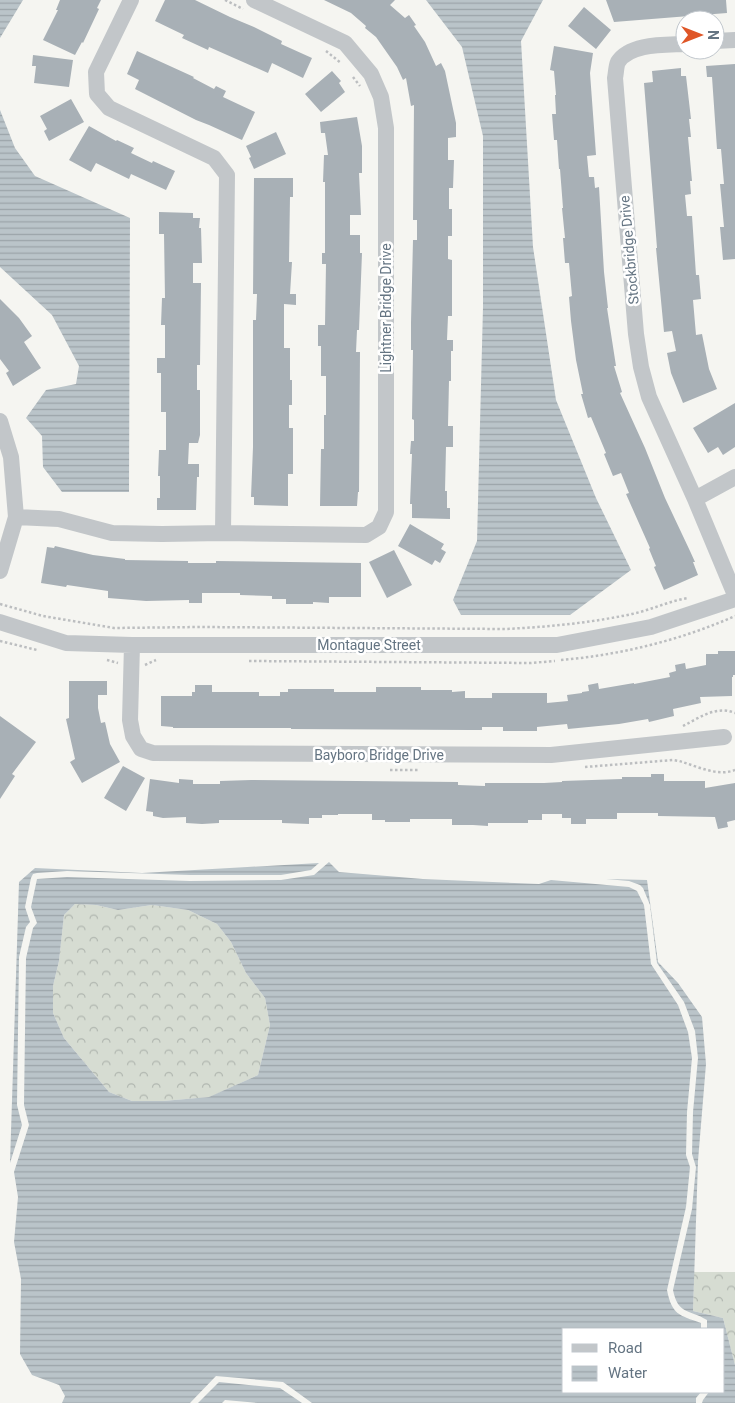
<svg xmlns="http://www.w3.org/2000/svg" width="735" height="1403" font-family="Roboto,sans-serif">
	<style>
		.forest { fill: url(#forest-crowns) }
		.water { fill: url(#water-rules); fill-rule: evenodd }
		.building { fill: #a8b0b6 }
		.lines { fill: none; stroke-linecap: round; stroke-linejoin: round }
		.path { stroke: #bcbec0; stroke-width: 2.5; stroke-dasharray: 2.5 2.5; stroke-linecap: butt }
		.minor { stroke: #c2c6c9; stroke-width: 16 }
		.labels { text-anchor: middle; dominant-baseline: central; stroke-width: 5; stroke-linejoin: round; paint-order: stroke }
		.street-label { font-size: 14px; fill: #647482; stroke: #fff }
	</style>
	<defs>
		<pattern id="forest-crowns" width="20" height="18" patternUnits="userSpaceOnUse" patternTransform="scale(1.25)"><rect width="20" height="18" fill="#d6dcd2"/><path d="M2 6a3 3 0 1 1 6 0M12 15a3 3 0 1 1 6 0" fill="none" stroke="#b1b7b0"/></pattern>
		<pattern id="water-rules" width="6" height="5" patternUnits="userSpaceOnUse" patternTransform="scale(1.25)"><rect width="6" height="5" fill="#bac4c9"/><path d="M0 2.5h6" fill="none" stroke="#9ba4a9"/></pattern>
	</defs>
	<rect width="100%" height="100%" fill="#f5f5f1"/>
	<path class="forest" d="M75 904 96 905 118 910 152 905 188 910 217 924 231 942 246 973 265 998 270 1025 258 1075 210 1097 163 1101H132L109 1092 64 1038 53 1013V986L59 961 64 915Z
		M694 1272H735V1365L723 1318 693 1311Z"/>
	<path class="water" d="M0 0H23L0 38Z
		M426 0H543L521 41 533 247 556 400 596 498 631 570 570 615H461L453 600 477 541 483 307V136L462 47Z
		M0 110 15 148 35 176 130 218 129 492H62L43 467 42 436 26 418 46 390 76 384 79 366 52 315 0 267Z
		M329 862 339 872 423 879 539 884 551 880 629 887 637 891 644 905 651 964 678 1005 688 1032 692 1058 687 1112 686 1155 690 1167 686 1207 667 1290C672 1315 679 1315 701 1323V1329H564V1392H701L696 1398V1403H312L283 1382 216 1376 190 1403H62L65 1396 59 1385 32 1375 20 1354 21 1279 14 1242 18 1197 14 1172 29 1125 24 1105 26 958 33 928 37 923 31 907 37 879 67 877 190 881 281 880 314 875ZM75 904 96 905 118 910 152 905 188 910 217 924 231 942 246 973 265 998 270 1025 258 1075 209 1097 163 1101H132L109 1092 64 1038 53 1013V986L59 961 64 915Z
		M319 863 311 870 281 875H190L67 871 37 873 33 874 31 878 25 907 30 922 26 927 19 957 17 1105 22 1125 10 1163 19 882 35 868 142 873Z
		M606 879 647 880 658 962 678 983 702 1017 706 1064 698 1161 693 1311 723 1318 735 1365V1403H702L703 1400 709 1392H724V1329H707V1320C689 1309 678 1315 673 1290L692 1209 696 1167 692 1154 693 1112 698 1058 695 1031 684 1002 657 963 650 905 643 888 640 885 629 881Z
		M219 1382 280 1388 302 1403H258L225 1400 222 1403H198Z"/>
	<path class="building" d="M60 0H101L97 8 99 9 83 43 82 42 75 55 43 40 58 10H56Z
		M165 0H195L230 17 254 27 282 41 281 44 312 58 303 78 272 63 268 73 209 47 208 50 182 38 184 35 155 21Z
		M324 0H395L390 5 405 18 409 15 416 25 414 26 425 42 436 66 441 63 445 71 456 123V137L448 138V160H454L453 188H449V209H452V236H448V259L452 260V316H448L447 340H453V351H451V381H449L448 426H453V447H446L445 491H447V508H450V519L412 518V504H410L412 454H410L411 441H414V420L412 419 413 350H411V323L413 240H417V220H413L414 105 411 106 406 78 403 80 397 67 376 37 365 28 366 26 351 13Z
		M606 0H726L727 13 614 22Z
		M584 7 611 30 596 49 568 26Z
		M554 46 593 53 590 73 596 155 587 156 589 177H594L595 188 599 187 604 272 608 308H607L616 366H614L622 392 620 393 645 448 665 498 690 551 695 562H693L698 575 664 590 654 567 656 566 649 549 650 548 626 494 629 493 621 473 613 476 604 454 606 453 591 417 588 418 581 394H583L576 360 571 321 569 297 572 296 569 263H565L563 238H565L562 208H563L560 169H559L557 140H554L552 114H556L555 95H556L554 71 550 70Z
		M137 51 194 77 193 78 214 89 216 86 226 91 223 97 255 112 242 140 209 125 196 120 135 89 139 80 127 74Z
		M33 55 73 60 69 87 34 83 36 66H32Z
		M735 64V259L723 260 720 227H724L720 184H724L721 149H717L712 77H707L706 66Z
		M681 68V76H686L691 119H689L691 137H688L692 181H690L691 194 685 195 687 216H692L696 275H699L701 299 693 300 696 335 702 334 709 369 717 389 683 403 671 373 667 353 676 351 672 331 664 332 656 248H657L644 83 653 82 652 71Z
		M332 71 341 81 339 83 345 92 321 112 305 94Z
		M71 99 84 122 49 141 44 131 47 129 40 116Z
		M357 117 362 146V173H359L361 215H350V235H360V253H362L359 330H357L356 352H360L359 492H358L357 506H320L321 449H324V415H326V376H321V346H318V325H325L326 264H322V253H325V182H323L324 155H328L325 133H321L320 122Z
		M89 126 116 141 117 140 134 148 131 153 152 163 153 161 175 171 166 190 131 174 129 179 96 163 91 172 69 160Z
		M276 132 286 154 254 169 249 158 251 157 246 146Z
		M254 178H293V197H290L289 262H292L290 294H296V305L284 304V348H290V380H292V405H289V428H293V474H288V506L254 505V497H251L253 447V320H256L257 294H253Z
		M159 212 193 213V218H200L199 228H201L202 263H193V283H201L200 365H197V390H200V435L198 443H189L188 464H199V477H197L196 510H157V498H160V476H158L159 450H166V412H161V373H157V358H165V325H161L162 298H165L164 234H159Z
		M0 299 19 318 32 336 24 342 41 368 13 386 6 373 9 371 0 359Z
		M735 403V447L723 455 718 447 708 453 693 428Z
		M410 524 444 544 441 549 446 552 440 563 435 560 432 565 398 546Z
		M55 546 93 555 125 559V560L188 561V563H216V561L361 563V597H329V603L313 602V604H286V599H272V596L240 595V593H202V603H189V600L146 601 108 598V591L67 585 66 587 41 583 47 547 54 548Z
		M394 550 412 585 387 598 369 562Z
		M718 651H735V675H733V677H732V696L700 697 701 703 673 709 674 716 649 722 648 719 619 724 568 729 567 724 537 727V731H503V727H482V730H469L291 729V728H173V727L161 726V696H192V692H195V685H212V692H259V696H280V692H288V689H334V692H376V687H421V690H452V692L465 691V698H492V693H547V703L568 701 567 695 582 693V692L589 691 588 685 598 683 599 689 634 683V684L670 677 669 673 676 671 675 665 685 663 686 669 706 665V654H718Z
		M69 681H107V695H98V708L101 723 105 722 110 744 120 762 82 783 70 762 75 759 66 719 69 718Z
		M0 716 36 742 12 774 15 776 0 799Z
		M123 766 145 778 126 811 104 798Z
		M651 774H664V781H705V788L735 783V820L727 822 728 827 718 829 715 817 658 816V813H617V819H586V824H571V818H562V814H542V820H528V823H488V826L473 825H452V819H410V822H385V820H372V814H338V815H322V818H309V824L282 823V820H219V823L202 824 186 823V817L163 818 153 816V812L146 811 150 779 179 783V779L193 780V784H220V781L251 780 458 782V785L485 786V783H544L562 782V781L622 779V777H651Z"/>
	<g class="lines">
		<path class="path" d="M225 0 243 9
			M326 51 341 63
			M694 56 709 54
			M353 77 360 86
			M0 604 43 616 114 628 200 627 505 629C547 627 590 623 632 614 651 610 669 601 688 598
			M0 641 37 650
			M107 660 118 663
			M561 660C620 655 681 640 735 616
			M249 661 531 663 555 661
			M145 665 156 660
			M683 726C699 718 716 705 735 713
			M585 767 673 760 679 761C697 766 717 777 735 770
			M390 770H420"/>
		<path class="minor" d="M131 0 96 72 97 94 109 108 214 158 227 175 223 533
			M715 41 735 40
			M685 44C665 45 630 43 618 62 616 66 616 74 615 78L636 334 641 367 649 397 695 499 735 477
			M0 421 11 457 16 517 0 571
			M695 499 735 595
			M16 517 59 519 112 533 162 534 223 533 366 535 379 527 386 512V128L381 97 371 74 345 43 254 0
			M0 622 66 643 132 645H557L651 627 735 599
			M132 645 130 720 133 736 141 749 153 753 551 755 724 737"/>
	</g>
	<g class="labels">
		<g class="street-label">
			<text transform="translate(629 250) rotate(-95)">Stockbridge Drive</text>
			<text transform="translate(386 308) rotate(-90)">Lightner Bridge Drive</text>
			<text x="369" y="645">Montague Street</text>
			<text x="379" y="755">Bayboro Bridge Drive</text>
		</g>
	</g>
	<rect x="562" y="1328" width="162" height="65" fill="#ffffff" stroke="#c1c7cd"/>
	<rect x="572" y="1344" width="25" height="8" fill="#c2c6c9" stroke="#c1c7cd"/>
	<text x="608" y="1353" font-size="15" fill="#647482">Road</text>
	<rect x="572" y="1366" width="25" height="15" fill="url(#water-rules)" stroke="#c1c7cd"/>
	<text x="608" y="1378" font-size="15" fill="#647482">Water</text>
	<g transform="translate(700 35) rotate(90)"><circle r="24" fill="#ffffff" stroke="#c1c7cd"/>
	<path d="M0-4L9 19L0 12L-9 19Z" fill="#df5627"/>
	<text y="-8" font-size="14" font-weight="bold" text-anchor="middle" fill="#647482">N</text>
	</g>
</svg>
